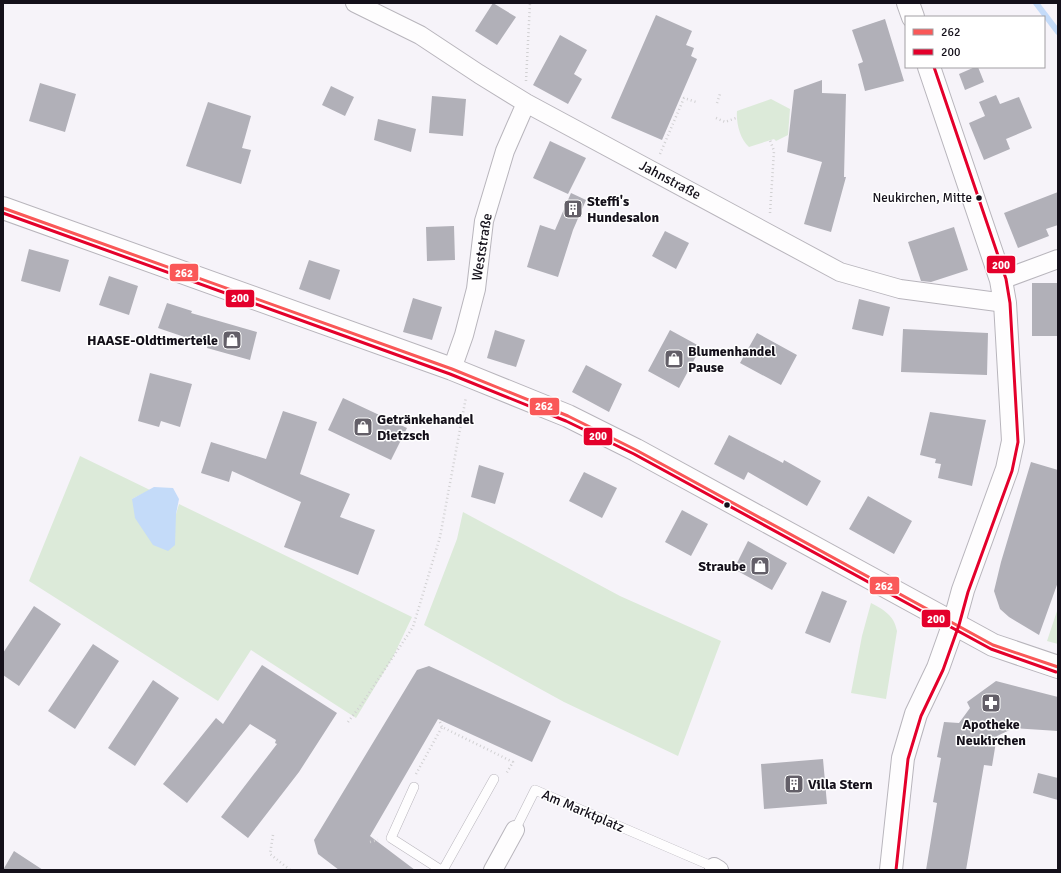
<svg xmlns="http://www.w3.org/2000/svg" width="1061" height="873" font-family="Signika,sans-serif">
	<style>
		.green { fill: #dcead9 }
		.water { fill: #c4dbf9 }
		.lines { fill: none; stroke-linecap: round; stroke-linejoin: round }
		.stream { stroke: #c4dbf9; stroke-width: 6 }
		.building { fill: #b1b0b8 }
		.lane-casing { stroke: #b8b5bc; stroke-width: 10 }
		.street-casing { stroke: #b8b5bc; stroke-width: 20 }
		.secondary-casing { stroke: #b8b5bc; stroke-width: 24 }
		.path { stroke: #d1d0d2; stroke-width: 2.5; stroke-dasharray: 1 3; stroke-linecap: butt }
		.lane { stroke: #fefdfe; stroke-width: 9 }
		.street { stroke: #fefdfe; stroke-width: 18 }
		.secondary { stroke: #fefdfe; stroke-width: 22 }
		.bus-1-casing { stroke: #fff; stroke-width: 6 }
		.bus-2-casing { stroke: #fff; stroke-width: 6 }
		.bus-1 { stroke: #fa5858; stroke-width: 3 }
		.bus-2 { stroke: #e4002b; stroke-width: 3 }
		.bus-dot { fill: #14101a; stroke: #fff; stroke-width: 1.5 }
		.labels { text-anchor: middle; dominant-baseline: central; stroke-width: 3; stroke-linejoin: round; paint-order: stroke }
		.bus-label { font-size: 13px; fill: #14101a; stroke: #fff; text-anchor: end }
		.street-label { font-size: 14px; fill: #14101a; stroke: #fff }
		.poi-label { font-size: 14px; font-weight: bold; fill: #14101a; stroke: #fff; text-anchor: start }
		.line-badge { stroke: #fff; stroke-width: 1.5 }
		.badge-label { font-size: 11px; text-anchor: middle; font-weight: bold; fill: #fff }
	</style>
	<rect width="100%" height="100%" fill="#f6f3f9"/>
	<path class="green" d="M771 99 790 109 788 135 776 141 774 139 749 147C740 139 736 123 737 111Z
		M80 456 150 490 132 499 176 514 179 504 412 617 393 657 356 718 251 650 218 701 29 581Z
		M463 512 620 596 721 641 678 756 564 702 424 625 457 539Z
		M871 603C884 610 894 615 897 631L886 699 851 693 862 636Z
		M1058 608V644L1047 641Z"/>
	<path class="water" d="M154 487 173 488 179 499 176 514 175 545 168 551 153 545 135 518 132 499Z"/>
	<g class="lines">
		<path class="stream" d="M1036 3 1058 32"/>
	</g>
	<path class="building" d="M493 3 516 17 497 45 475 31Z
		M656 15 692 31 686 45 694 48 691 56 697 59 662 140 611 118Z
		M885 19 904 81 865 91 858 64 863 62 852 30Z
		M560 35 587 50 574 74 582 79 568 104 533 85Z
		M975 67H978L984 82 965 90 959 74Z
		M822 80V93L846 94 844 177H846L831 232 804 224 822 162 787 152 794 90Z
		M40 83 76 94 65 132 29 121Z
		M331 86 354 97 345 116 322 105Z
		M996 95 1000 104 1019 97 1032 128 1006 139 1010 149 984 160 969 123 985 116 979 102Z
		M432 96 466 99 463 136 429 133Z
		M208 102 251 116 242 148 251 150 241 184 186 166Z
		M378 119 416 129 411 152 374 140Z
		M550 141 586 158 568 194 533 178Z
		M1058 192V225L1046 229 1049 236 1018 248 1004 213Z
		M571 193 586 200 573 230 558 277 527 267 540 225 555 230Z
		M454 226 455 260 427 261 426 227Z
		M954 227 968 270 931 282 921 281 908 242Z
		M665 231 689 243 676 269 652 256Z
		M29 249 69 260 60 292 21 281Z
		M309 260 340 270 330 300 299 289Z
		M109 276 138 286 129 315 99 305Z
		M1032 283H1058V336H1032Z
		M413 298 442 307 432 340 403 332Z
		M859 299 890 307 883 336 852 329Z
		M167 303 192 311 191 313 257 332 250 360 207 348 208 345 158 328Z
		M903 329 988 333 987 375 901 372Z
		M495 330 525 340 516 367 487 358Z
		M670 330 701 347 679 388 648 371Z
		M757 333 797 355 781 385 740 363Z
		M586 365 622 384 609 412 572 392Z
		M150 373 192 384 180 427 161 421 159 427 138 421Z
		M343 398 407 428 391 460 328 430Z
		M283 411 317 422 300 474 350 494 340 517 375 530 358 575 284 547 301 502 232 471 229 482 201 473 211 442 266 459Z
		M930 412 986 420 972 486 938 478 941 464 935 463 936 459 920 455Z
		M729 435 783 463 784 460 821 481 807 506 748 472 744 480 714 464Z
		M1031 462 1058 470V582L1039 635 1009 617 1000 609 994 591 1001 562Z
		M479 465 504 473 495 504 471 497Z
		M584 472 617 488 602 518 569 501Z
		M868 496 912 521 894 554 849 529Z
		M682 510 708 524 691 556 665 542Z
		M748 541 787 563 772 590 734 569Z
		M822 591 847 601 830 643 805 633Z
		M34 606 61 624 19 686 3 675V653Z
		M93 644 119 661 75 729 48 711Z
		M262 665 337 713 299 772 248 838 221 817 277 744 275 743 276 740 250 724 187 803 163 784 216 718 223 724Z
		M429 666 551 721 532 762 438 719 370 836 415 870H339L318 854 314 840 417 670Z
		M153 680 179 698 135 766 108 748Z
		M996 681 1058 697V731L1014 728 997 736 992 766 984 765 966 870H926L937 803 933 802 941 758 937 757 944 722 959 723 970 708 967 702Z
		M823 759 827 804 764 809 761 764Z
		M1038 773 1058 778V800L1033 793Z
		M14 851 43 870H3Z"/>
	<g class="lines">
		<defs>
			<path id="lane" d="M414 787 391 838 441 870
				M515 830 535 790 714 867 713 870
				M443 870 494 779"/>
			<path id="street" d="M355 3 420 35 479 74 526 103 840 272 900 289 1005 303
				M1001 280 1058 259
				M452 369 464 335 476 289 484 221 505 151 526 103
				M714 867 719 870
				M493 870 515 830"/>
			<path id="secondary" d="M908 3 913 17
				M3 208 452 369 568 416 636 450 993 645 1058 667
				M891 870 903 758 916 714 938 668 954 623 963 590 1007 469 1013 441 1005 303 1001 280 929 67"/>
		</defs>
		<use href="#lane" class="lane-casing"/>
		<use href="#street" class="street-casing"/>
		<use href="#secondary" class="secondary-casing"/>
		<path class="path" d="M526 81 530 3
			M717 103 720 94
			M716 118 725 122 736 118
			M660 154 684 98 696 102
			M770 213 774 151 770 140
			M348 722 361 705 413 627 440 537 466 397
			M440 722 442 727
			M416 774 442 727 513 762 506 774
			M273 835 270 854 290 870
			M370 842 378 840"/>
		<use href="#lane" class="lane"/>
		<use href="#street" class="street"/>
		<use href="#secondary" class="secondary"/>
		<defs>
			<path id="bus-1" d="M3 208 452 369 568 416 636 450 993 645 1058 667"/>
			<path id="bus-2" d="M3 213 450 374 566 421 634 454 991 649 1056 672
				M896 870 908 759 921 716 943 670 959 625 968 592 1012 471 1018 442 1010 303 1006 279 934 67"/>
		</defs>
		<use href="#bus-1" class="bus-1-casing"/>
		<use href="#bus-2" class="bus-2-casing"/>
		<use href="#bus-1" class="bus-1"/>
		<use href="#bus-2" class="bus-2"/>
	</g>
	<defs>
		<symbol id="building-square" viewBox="-11 -11 22 22"><rect x="-9" y="-9" width="18" height="18" rx="4" fill="#635f68" stroke="#fff"/><path d="M-4-6H4V6H1V3H-1V6H-4ZM-2.5-4.3h1.7v1.8h-1.7ZM.8-4.3h1.7v1.8H.8ZM-2.5-1h1.7V.8h-1.7ZM.8-1h1.7V.8H.8Z" fill="#fff"/></symbol>
		<symbol id="shop-square" viewBox="-11 -11 22 22"><rect x="-9" y="-9" width="18" height="18" rx="4" fill="#635f68" stroke="#fff"/><path d="M-5-2.5h2.3a2.7 3.5 0 0 1 5.4 0H5L5.5 6h-11ZM-1.5-2.5h3a1.5 2.3 0 0 0-3 0Z" fill="#fff"/></symbol>
		<symbol id="pharmacy-square" viewBox="-11 -11 22 22"><rect x="-9" y="-9" width="18" height="18" rx="4" fill="#635f68" stroke="#fff"/><path d="M-2-6h4v4h4v4h-4v4h-4v-4h-4v-4h4Z" fill="#fff"/></symbol>
	</defs>
	<g fill-rule="evenodd">
		<use href="#building-square" x="562" y="198" width="22" height="22"/>
		<use href="#shop-square" x="221" y="329" width="22" height="22"/>
		<use href="#shop-square" x="663" y="348" width="22" height="22"/>
		<use href="#shop-square" x="352" y="416" width="22" height="22"/>
		<use href="#shop-square" x="749" y="555" width="22" height="22"/>
		<use href="#pharmacy-square" x="980" y="692" width="22" height="22"/>
		<use href="#building-square" x="783" y="773" width="22" height="22"/>
	</g>
	<g class="bus-dot">
		<circle cx="979" cy="198" r="3.5"/>
		<circle cx="727" cy="505" r="3.5"/>
	</g>
	<g class="labels">
		<g class="bus-label">
			<text x="972" y="198">Neukirchen, Mitte</text>
		</g>
		<g class="street-label">
			<text transform="translate(670 180) rotate(28)">Jahnstraße</text>
			<text transform="translate(482 247) rotate(-81)">Weststraße</text>
			<text transform="translate(583 811) rotate(23)">Am Marktplatz</text>
		</g>
		<g class="poi-label">
			<text x="587" y="201">Steffi's<tspan x="587" dy="16">Hundesalon</tspan></text>
			<text x="218" y="340" text-anchor="end">HAASE-Oldtimerteile</text>
			<text x="688" y="351">Blumenhandel<tspan x="688" dy="16">Pause</tspan></text>
			<text x="377" y="419">Getränkehandel<tspan x="377" dy="16">Dietzsch</tspan></text>
			<text x="746" y="566" text-anchor="end">Straube</text>
			<text x="991" y="724" text-anchor="middle">Apotheke<tspan x="991" dy="16">Neukirchen</tspan></text>
			<text x="808" y="784">Villa Stern</text>
		</g>
	</g>
	<g class="line-badge">
		<rect x="986" y="255" width="30" height="19" rx="4" fill="#e4002b"/>
		<rect x="169" y="263" width="30" height="19" rx="4" fill="#fa5858"/>
		<rect x="225" y="289" width="30" height="19" rx="4" fill="#e4002b"/>
		<rect x="529" y="397" width="31" height="19" rx="4" fill="#fa5858"/>
		<rect x="583" y="427" width="30" height="19" rx="4" fill="#e4002b"/>
		<rect x="869" y="576" width="31" height="19" rx="4" fill="#fa5858"/>
		<rect x="921" y="609" width="30" height="19" rx="4" fill="#e4002b"/>
	</g>
	<g class="badge-label">
		<text x="1001" y="269">200</text>
		<text x="184" y="277">262</text>
		<text x="240" y="302">200</text>
		<text x="544" y="410">262</text>
		<text x="598" y="440">200</text>
		<text x="884" y="590">262</text>
		<text x="936" y="623">200</text>
	</g>
	<rect width="1061" height="873" fill="none" stroke="#14101a" stroke-width="8"/>
	<rect x="905" y="16" width="140" height="52" fill="#ffffff" stroke="#a19fa3"/>
	<rect x="913" y="29" width="20" height="6" fill="#fa5858" stroke="#a19fa3"/>
	<text x="941" y="36" font-size="12" fill="#14101a">262</text>
	<rect x="913" y="49" width="20" height="6" fill="#e4002b" stroke="#a19fa3"/>
	<text x="941" y="56" font-size="12" fill="#14101a">200</text>
</svg>
